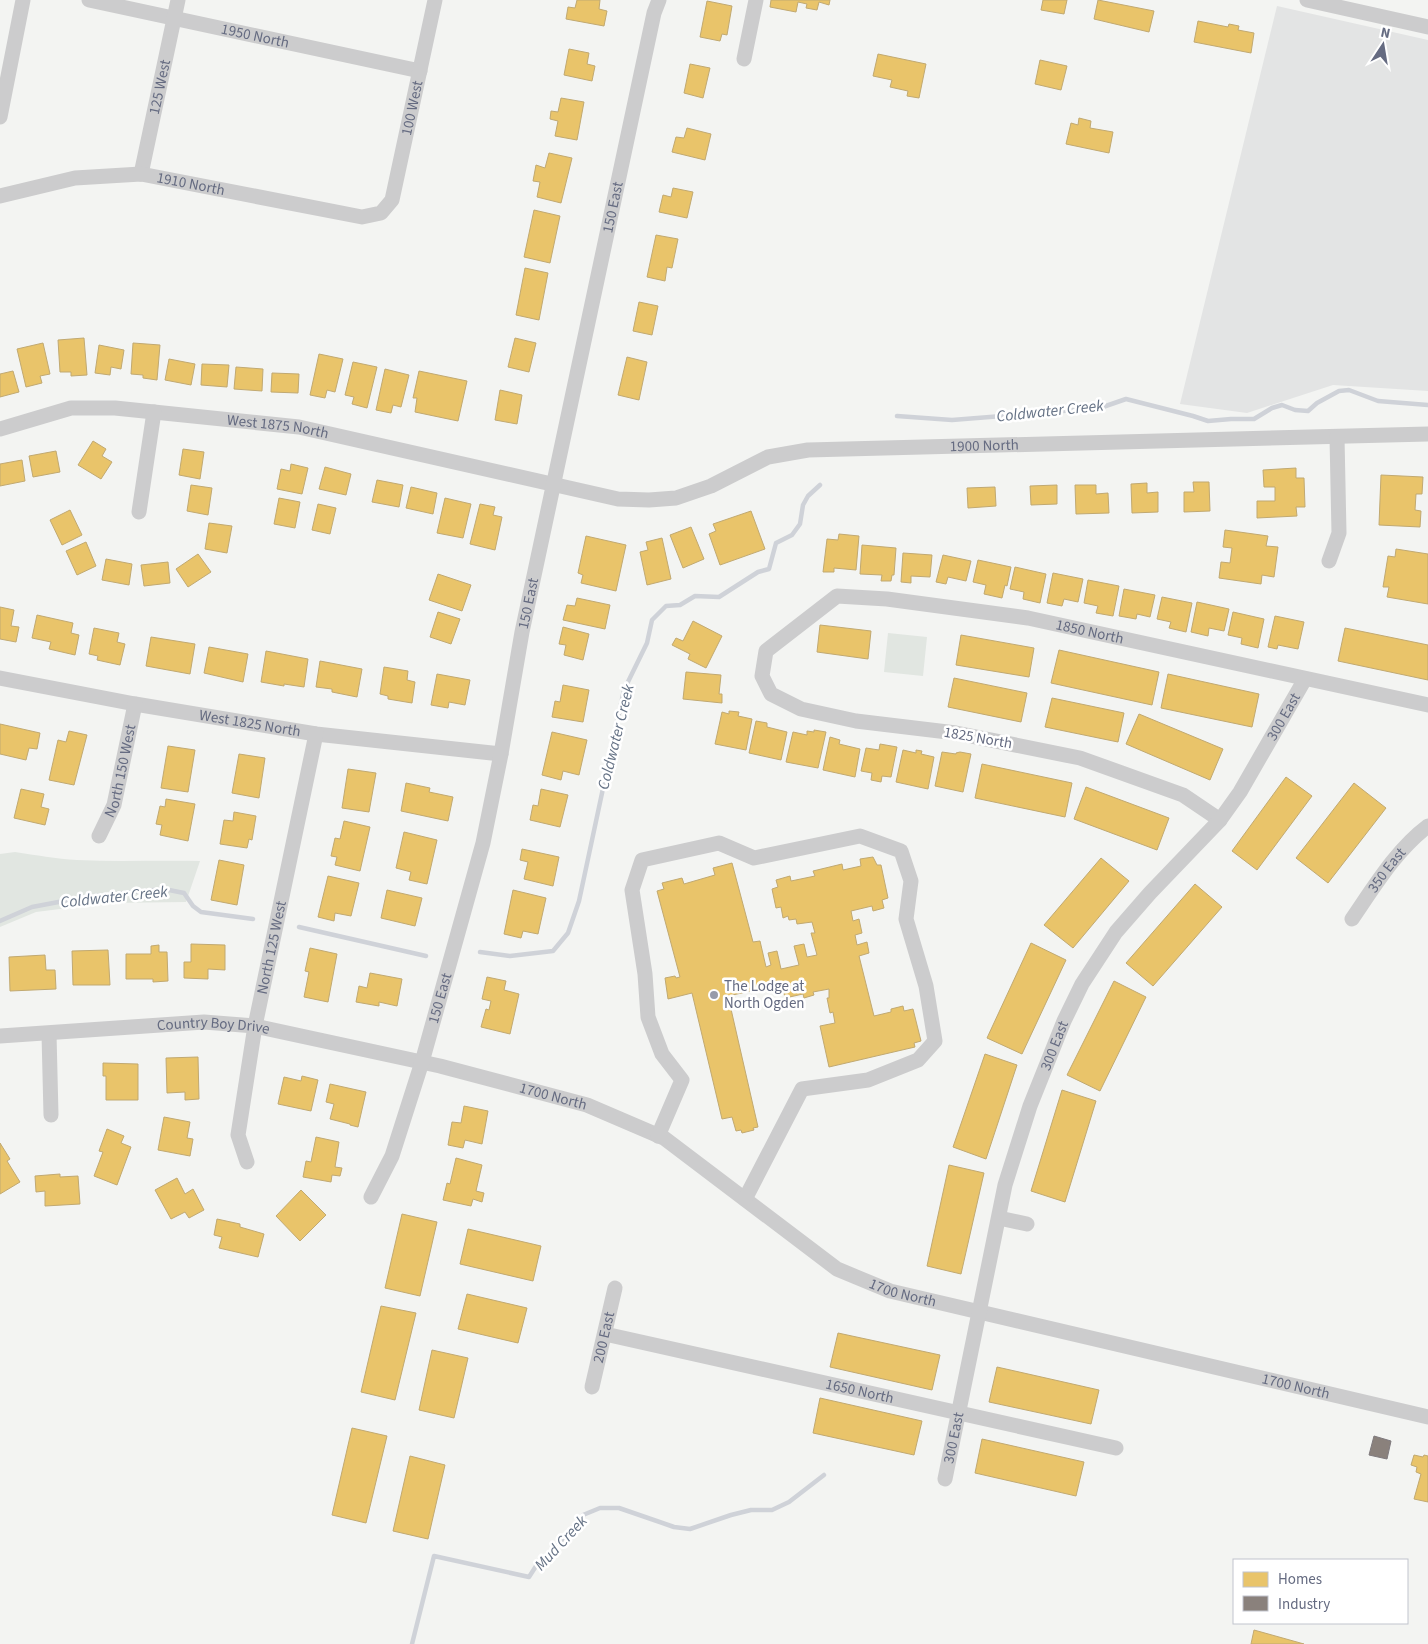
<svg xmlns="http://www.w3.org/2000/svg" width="1428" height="1644" font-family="'Source Sans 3',sans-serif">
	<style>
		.built { fill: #e3e4e4 }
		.green { fill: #e1e6e1 }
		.homes { fill: #e9c46a; stroke: #c1a971 }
		.industry { fill: #8a817c; stroke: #7f7a7e }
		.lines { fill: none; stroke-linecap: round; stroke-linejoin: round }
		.stream { stroke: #cfd2d8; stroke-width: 4.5 }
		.minor { stroke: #cccccd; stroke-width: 15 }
		.poi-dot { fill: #979ba9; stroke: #fff; stroke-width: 2 }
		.labels { text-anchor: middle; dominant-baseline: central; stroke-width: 5; stroke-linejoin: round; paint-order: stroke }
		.street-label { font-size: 15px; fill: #656b81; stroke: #fff }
		.poi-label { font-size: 15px; fill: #656b81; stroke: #fff; text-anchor: start }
		.water-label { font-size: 16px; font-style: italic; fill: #657285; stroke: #fff }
	</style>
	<rect width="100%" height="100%" fill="#f3f4f2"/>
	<path class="built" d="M1277 6 1428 40V391L1333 385 1247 413 1180 404Z"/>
	<path class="green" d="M888 633 927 637 923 676 884 672Z
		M15 852C36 855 56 859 77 860 118 862 159 860 200 861L186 902 108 903 36 912 0 927V854Z"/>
	<path class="homes" d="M577 0H600L599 9 607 11 604 26 566 19 568 7 575 8Z
		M771 0H830L829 5 819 2 817 10 806 8 807 4 798 2 796 12 770 7Z
		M1043 0H1067L1064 14 1041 10Z
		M1098 0 1154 11 1149 32 1094 19Z
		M707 1 732 6 727 35 722 34 720 41 700 37Z
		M1198 21 1228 27 1229 24 1239 26 1238 30 1254 33 1251 53 1194 42Z
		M569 49 589 53 587 64 595 66 592 81 564 75Z
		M878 54 926 64 919 98 907 96 908 91 890 87 892 80 873 76Z
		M1040 60 1067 66 1061 90 1035 84Z
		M690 64 710 68 703 98 684 93Z
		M561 98 584 102 577 140 555 136 558 121 550 119 551 111 558 112Z
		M1079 118 1091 121 1090 128 1113 132 1109 153 1066 144 1071 123 1078 125Z
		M687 128 711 134 705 160 672 152 676 137 684 138Z
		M549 153 572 158 561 203 537 197 540 182 533 181 536 165 545 168Z
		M673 188 693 192 687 218 659 212 663 195 671 197Z
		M534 210 560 216 550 263 524 257Z
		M656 235 678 239 672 268 667 267 665 281 647 277Z
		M525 268 548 273 539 320 516 315Z
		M639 302 658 306 652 335 633 331Z
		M84 338 87 375 71 376V372H60L58 340Z
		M515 338 536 343 529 372 508 367Z
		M43 343 50 374 40 376 42 383 26 387 17 349Z
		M133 343 160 345 157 380 143 378V375L131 374Z
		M99 345 124 350 121 369 111 367 110 375 95 373Z
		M319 354 343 359 335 392 327 390 325 398 310 395Z
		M627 357 647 362 639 400 618 395Z
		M169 359 195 364 191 385 165 380Z
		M353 362 377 367 367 408 352 404 354 397 345 395Z
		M202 364 229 365 227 387 201 385Z
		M236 367 263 369 262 391 234 389Z
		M385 369 409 375 401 407 393 405 391 413 376 410Z
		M13 371 19 392 0 397V374Z
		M419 371 467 381 458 421 415 412 417 398H413Z
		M272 373 299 374 298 393 271 392Z
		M500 390 522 395 517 424 495 420Z
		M93 441 106 449 102 456 112 462 101 479 78 465Z
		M183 449 204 452 200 479 179 475Z
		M56 451 60 472 33 477 29 456Z
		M22 460 25 481 0 486V464Z
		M291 464 308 468 302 494 277 489 281 469 290 471Z
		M325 467 351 474 346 495 319 489Z
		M1296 468V478H1304L1305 507H1296L1297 516 1257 518V501H1275V487H1264L1263 470Z
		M1381 475 1423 477 1422 494H1416L1415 510 1421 511 1420 527 1379 525Z
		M377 480 403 485 399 507 372 502Z
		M1193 482H1209L1210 511 1184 512V492H1194Z
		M1147 483V493L1158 492V512L1132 513 1131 484Z
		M191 485 212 488 208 515 187 511Z
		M1057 485V504L1031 505 1030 486Z
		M1075 485H1096V494L1108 493 1109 513 1076 514Z
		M411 487 437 493 433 514 406 508Z
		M995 487 996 506 968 508 967 488Z
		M279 498 300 502 295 528 274 524Z
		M445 498 471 504 463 538 437 533Z
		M318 504 336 508 330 534 312 530Z
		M480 504 495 507 493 515 502 517 495 550 470 544Z
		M70 510 82 535 62 545 50 520Z
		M751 511 765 549 720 565 709 534 716 531 713 524Z
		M209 523 232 526 227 553 205 549Z
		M691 527 704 559 683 568 670 535Z
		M1225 530 1268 536 1266 546 1278 547 1274 577 1262 575 1261 584 1219 578 1221 562 1230 563 1232 548 1223 547Z
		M839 534 859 536 856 570 834 568V572H823L827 539 838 540Z
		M586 536 626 545 616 591 581 583 583 575 578 573Z
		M662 538 671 579 647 585 640 552 648 550 646 542Z
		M86 542 96 566 77 575 66 551Z
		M862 545 896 548 894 575H892L891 581H881L882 575 860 574Z
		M1396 549 1428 554V604L1387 597 1389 587H1383L1388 556 1395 557Z
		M903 553 932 555 930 577 911 576V583L901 582Z
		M198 554 211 572 188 587 176 569Z
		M943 555 971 561 966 581 948 577 946 584 936 582Z
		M106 559 132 564 129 585 102 580Z
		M978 560 1011 567 1007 586 1005 585 1002 598 984 594 986 585 973 582Z
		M168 562 170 583 144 586 141 565Z
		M1015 567 1046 574 1040 603 1023 599 1024 592 1010 589Z
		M1053 573 1083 579 1078 602 1064 599 1062 606 1047 603Z
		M438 574 471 585 462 611 429 600Z
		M1088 580 1119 586 1113 616 1096 613 1098 606 1084 603Z
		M1124 589 1155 595 1150 617 1137 614 1136 619 1119 616Z
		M1162 597 1192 603 1186 632 1169 628 1171 622 1157 619Z
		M577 598 610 605 605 629 563 620 567 605 575 606Z
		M1197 602 1229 609 1224 631 1209 628 1208 636 1191 632Z
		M0 607 14 610 11 626 19 627 16 642 0 639Z
		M438 612 460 619 451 644 430 637Z
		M1233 612 1264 619 1258 648 1241 644 1242 638 1228 635Z
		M37 615 73 623 71 633 79 635 75 655 49 649 51 642 32 638Z
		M1275 616 1304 622 1298 649 1278 645 1277 649 1268 647Z
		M693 621 722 636 706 668 688 659 690 654 672 645 676 638 683 641Z
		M820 625 871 631 868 659 817 652Z
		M563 627 589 634 583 660 564 655 566 645 559 644Z
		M94 628 119 633 117 642 125 644 120 665 97 660 98 656 89 654Z
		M1345 628 1428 645V680L1338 661Z
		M961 635 1034 648 1029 677 956 665Z
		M151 637 195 644 190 674 146 666Z
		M209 647 248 654 243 682 204 673Z
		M1059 650 1159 672 1152 705 1051 683Z
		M266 651 308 659 304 687 284 684V686L261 682Z
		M320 661 362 669 357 697 332 692V689L316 687Z
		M384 667 408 671 407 680 415 682 412 703 388 699V696L380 694Z
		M686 672 721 675 719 694H722V703L683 699Z
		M437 674 470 680 465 705 449 702 448 708 431 705Z
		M1168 674 1259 694 1252 727 1161 708Z
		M954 678 1027 693 1021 722 948 707Z
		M563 685 589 690 583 722 552 717 555 701 560 702Z
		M1052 698 1124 713 1118 742 1045 727Z
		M729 711 739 712 738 716 752 719 746 750 715 744 722 712 729 714Z
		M1139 714 1223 749 1210 780 1126 744Z
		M756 721 767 723V727L787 732 781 760 749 753Z
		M0 724 40 733 37 749 29 748 26 760 0 754Z
		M814 730 826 732 818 768 786 762 793 732 807 735V731L814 732Z
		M69 731 87 735 74 785 49 780 58 740 66 742Z
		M552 732 587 740 579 775 563 771 561 780 542 775Z
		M830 737 840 740 839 744 860 749 855 777 823 770Z
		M880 744 897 747 891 777 882 776 881 782 871 780 872 773 861 771 866 748 879 750Z
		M168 746 195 750 188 792 161 788Z
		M903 750 916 753V750L922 751 921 754 934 757 928 789 896 782Z
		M942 752 956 754V753L960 752 971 754 963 792 935 786Z
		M239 754 265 758 259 798 232 793Z
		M982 764 1072 783 1065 817 975 798Z
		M348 769 376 773 369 812 342 808Z
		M1286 777 1312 796 1257 870 1232 851Z
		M406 783 430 788 429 792 453 797 448 821 401 811Z
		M1354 783 1386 808 1328 883 1296 858Z
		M1086 787 1169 818 1157 850 1074 819Z
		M21 789 44 794 41 807 49 809 45 825 14 818Z
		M541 789 568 795 560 827 530 820 533 805 538 806Z
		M166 799 195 804 188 841 160 835 162 825 156 824 160 806 165 807Z
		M234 812 256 816 252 840 249 839 247 848 220 844 224 820 233 821Z
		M344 821 370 827 360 871 335 865 337 857 331 856 335 838 340 839Z
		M404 832 437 840 427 884 409 880 411 872 396 868Z
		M522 849 559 857 553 886 524 879 528 862 520 860Z
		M873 857 877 865H881L888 898 882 900 884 908 873 911 872 906 851 911 853 921 859 919 862 933 855 935 857 945 867 942 869 953 859 956 874 1016 891 1012V1009L903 1006 904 1011 913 1009 921 1041 914 1043 915 1047 829 1067 820 1026 835 1023 833 1012 830 1013 827 998H829V989L813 992 814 995 804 998 803 994 785 998 782 984 728 996 758 1127 753 1128 754 1130 742 1133 741 1130 736 1131 732 1117 722 1119 692 993 668 999 665 978 675 976 676 978 680 977 657 891 664 889 662 883 682 878 684 884 715 875 713 868 732 863 753 942 760 941 766 967 771 965 768 953 777 951 781 969 799 965 794 946 804 944 807 957 817 955 811 933H815L812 922 797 924 796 919 789 920 788 916 783 918 781 907 776 908 772 889 778 887 776 880 790 876 791 881 815 876 813 871 842 864 843 870 861 866 860 859Z
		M1101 858 1129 881 1073 948 1044 925Z
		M219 860 244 865 237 905 211 900Z
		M328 876 359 883 351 916 335 913 334 921 318 917Z
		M1195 884 1222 907 1153 986 1126 963Z
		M387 890 422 898 415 926 381 918Z
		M513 890 546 898 538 934 523 931 521 938 504 934Z
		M1031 943 1066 960 1022 1054 987 1038Z
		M191 944 225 945V970L208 969V979L184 978V962H191Z
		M159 945V952H167L168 981 153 982V979H126V954H151V946Z
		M310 948 337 954 328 1002 304 997 309 972 305 971Z
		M108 950 110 985H73L72 951Z
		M45 955 46 970H55L56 989 10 991 9 957Z
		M370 973 402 979 397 1006 379 1002V1006L356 1002 359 986 367 988Z
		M487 977 506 981 504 990 519 994 510 1034 481 1027 486 1009 489 1010 491 1001 482 999Z
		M1114 981 1146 997 1100 1091 1067 1075Z
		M985 1054 1017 1065 986 1159 953 1147Z
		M198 1057 199 1099 185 1100V1092L167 1093 166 1058Z
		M103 1063 138 1064V1100H106V1076H103Z
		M302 1076 318 1080 311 1111 278 1104 284 1077 301 1081Z
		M330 1084 366 1092 358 1127 350 1125V1124L330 1119 334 1104 326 1102Z
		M1062 1090 1096 1101 1065 1202 1031 1191Z
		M464 1106 488 1111 482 1144 465 1140 463 1148 448 1145 452 1122 461 1123Z
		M164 1117 190 1122 187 1138 193 1139 190 1156 158 1150Z
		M107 1129 124 1136 121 1143 131 1147 117 1185 94 1176 103 1152 99 1151Z
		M316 1137 339 1142 335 1167 342 1168 340 1176 332 1175 331 1182 303 1177 306 1161 311 1162Z
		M0 1143 10 1159 7 1161 20 1182 0 1194Z
		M456 1158 482 1165 476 1191 484 1193 482 1202 473 1199 471 1206 443 1200 447 1183 450 1184Z
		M949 1165 984 1173 961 1274 927 1266Z
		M60 1174V1177L78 1176 80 1204 45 1206V1191L36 1192 35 1176Z
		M177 1178 185 1194 193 1189 204 1210 189 1218 185 1212 171 1219 155 1190Z
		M301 1190 326 1215 300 1241 276 1216Z
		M402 1214 437 1222 420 1296 385 1288Z
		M217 1219 240 1224V1227L264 1234 258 1257 219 1248 222 1237 214 1235Z
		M468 1229 541 1246 533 1281 460 1264Z
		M467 1294 527 1308 518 1343 458 1329Z
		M381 1306 416 1313 395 1400 361 1392Z
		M838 1333 940 1355 932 1390 830 1367Z
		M432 1350 468 1358 454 1418 419 1410Z
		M997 1367 1099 1390 1091 1424 989 1402Z
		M820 1398 922 1421 914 1455 813 1433Z
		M352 1428 387 1436 366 1523 332 1515Z
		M982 1439 1084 1462 1076 1496 975 1473Z
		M1414 1455 1423 1457 1424 1455 1428 1456V1502L1414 1499 1421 1474 1416 1472 1417 1467 1411 1465Z
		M410 1456 445 1465 428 1539 393 1531Z
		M1254 1630 1304 1644H1251Z"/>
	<path class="industry" d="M1374 1436 1391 1441 1387 1459 1369 1455Z"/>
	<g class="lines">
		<path class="stream" d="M897 416 952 420 1100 408 1126 399 1193 416 1208 421 1231 419H1254L1272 408 1282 405 1295 410 1308 411 1317 403 1339 391 1349 390 1378 401 1428 405
			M0 921 32 907 85 897 164 889 184 893 193 906 201 912 253 919
			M299 927 426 956
			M480 952 510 956 553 951 568 933 579 901 624 690 647 643 652 620 666 606 680 605 695 596 719 597 758 572 769 569 776 543 792 535 800 524 803 505 808 496 820 485
			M412 1644 434 1556 529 1577 538 1563 566 1536 583 1515 600 1508H619L674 1527 690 1529 731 1515 751 1510H772L789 1502 824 1475"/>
		<g class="minor">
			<path id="s1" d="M89 0 420 71"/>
			<path d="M1307 0 1428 27"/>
			<path d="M744 59 756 0"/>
			<path d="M0 117 23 0"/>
			<path id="s2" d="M141 174 178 0"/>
			<path id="s3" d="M0 196 75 178 141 174 362 217 381 213 392 200 435 0"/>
			<path id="s4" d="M0 429 71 408H115L299 427 618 499 649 500 676 498 711 486 768 457 808 450 1428 434"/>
			<path d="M139 512 154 412"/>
			<path d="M1329 561 1339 533 1337 437"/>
			<path id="s5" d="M0 678 135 704 316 734 501 754"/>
			<path id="s6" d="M1220 820 1183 795 1080 758 956 733 856 721 801 709 771 694 762 676 766 651 837 596 887 599 1028 618 1428 705"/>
			<path id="s7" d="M99 836 114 805 135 704"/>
			<path id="s8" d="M1352 919C1374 887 1396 850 1428 826"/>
			<path d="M49 1034 51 1115"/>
			<path id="s9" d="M0 1036 204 1022 255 1026 440 1066 587 1105 664 1138 837 1269 890 1291 1428 1417"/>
			<path d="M658 1136 682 1080 662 1054 648 1017 645 974 632 890 642 860 719 843 754 858 860 836 901 851 911 881 906 919 926 986 935 1041 918 1060 868 1080 802 1089 745 1199"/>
			<path id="s10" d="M247 1162 238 1135 255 1026 316 734"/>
			<path id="s11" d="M371 1197 392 1156 422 1062 483 843 501 754 522 632 654 13 659 0"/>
			<path d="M999 1218 1027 1224"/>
			<path id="s12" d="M605 1334 1116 1448"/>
			<path id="s13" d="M592 1387 615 1288"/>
			<path id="s14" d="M945 1479 1005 1185 1030 1106 1064 1021 1082 984 1116 932 1150 893 1220 820 1240 792 1305 679"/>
		</g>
	</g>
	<circle class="poi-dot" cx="714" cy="995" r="5"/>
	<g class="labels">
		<g class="street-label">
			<text stroke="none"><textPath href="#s1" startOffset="170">1950 North</textPath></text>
			<text stroke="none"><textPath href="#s2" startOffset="89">125 West</textPath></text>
			<text stroke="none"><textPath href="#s3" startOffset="499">100 West</textPath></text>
			<text stroke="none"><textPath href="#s3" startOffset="194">1910 North</textPath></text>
			<text stroke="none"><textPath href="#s11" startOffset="1021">150 East</textPath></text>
			<text stroke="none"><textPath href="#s4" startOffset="282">West 1875 North</textPath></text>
			<text stroke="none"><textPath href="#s4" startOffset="1006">1900 North</textPath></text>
			<text stroke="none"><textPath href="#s11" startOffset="616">150 East</textPath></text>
			<text stroke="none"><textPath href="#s6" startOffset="862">1850 North</textPath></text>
			<text stroke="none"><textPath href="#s14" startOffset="852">300 East</textPath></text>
			<text stroke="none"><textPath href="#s5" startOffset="254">West 1825 North</textPath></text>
			<text transform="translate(978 738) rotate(10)">1825 North</text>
			<text stroke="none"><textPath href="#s7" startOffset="69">North 150 West</textPath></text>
			<text stroke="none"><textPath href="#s8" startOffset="60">350 East</textPath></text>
			<text stroke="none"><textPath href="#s10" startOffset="219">North 125 West</textPath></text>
			<text stroke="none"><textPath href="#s11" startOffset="211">150 East</textPath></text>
			<text stroke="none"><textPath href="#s9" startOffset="214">Country Boy Drive</textPath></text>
			<text stroke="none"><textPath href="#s14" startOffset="448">300 East</textPath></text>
			<text stroke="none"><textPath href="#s9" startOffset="562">1700 North</textPath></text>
			<text stroke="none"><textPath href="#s9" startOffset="968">1700 North</textPath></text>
			<text stroke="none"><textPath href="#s13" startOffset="51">200 East</textPath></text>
			<text stroke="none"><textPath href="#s9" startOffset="1372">1700 North</textPath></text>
			<text stroke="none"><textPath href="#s12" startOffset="261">1650 North</textPath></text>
			<text stroke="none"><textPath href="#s14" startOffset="42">300 East</textPath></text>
		</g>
		<g class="poi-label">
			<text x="724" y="986">The Lodge at<tspan x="724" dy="17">North Ogden</tspan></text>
		</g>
		<g class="water-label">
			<text transform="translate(1050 411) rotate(-6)">Coldwater Creek</text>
			<text transform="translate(616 737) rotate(-76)">Coldwater Creek</text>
			<text transform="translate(114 897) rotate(-6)">Coldwater Creek</text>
			<text transform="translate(561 1543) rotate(-47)">Mud Creek</text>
		</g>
	</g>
	<rect x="1233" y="1559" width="175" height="65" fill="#ffffff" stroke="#c1c4cd"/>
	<rect x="1243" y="1572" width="25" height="15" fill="#e9c46a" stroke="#c1c4cd"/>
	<text x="1278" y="1584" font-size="15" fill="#656b81">Homes</text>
	<rect x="1243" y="1596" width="25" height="15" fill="#8a817c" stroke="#c1c4cd"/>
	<text x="1278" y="1609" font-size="15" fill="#656b81">Industry</text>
	<g transform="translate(1383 45) rotate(12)" stroke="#ffffff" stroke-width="4" paint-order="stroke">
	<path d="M0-4L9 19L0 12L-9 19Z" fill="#656b81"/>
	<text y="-8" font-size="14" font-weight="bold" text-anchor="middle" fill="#656b81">N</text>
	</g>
</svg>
